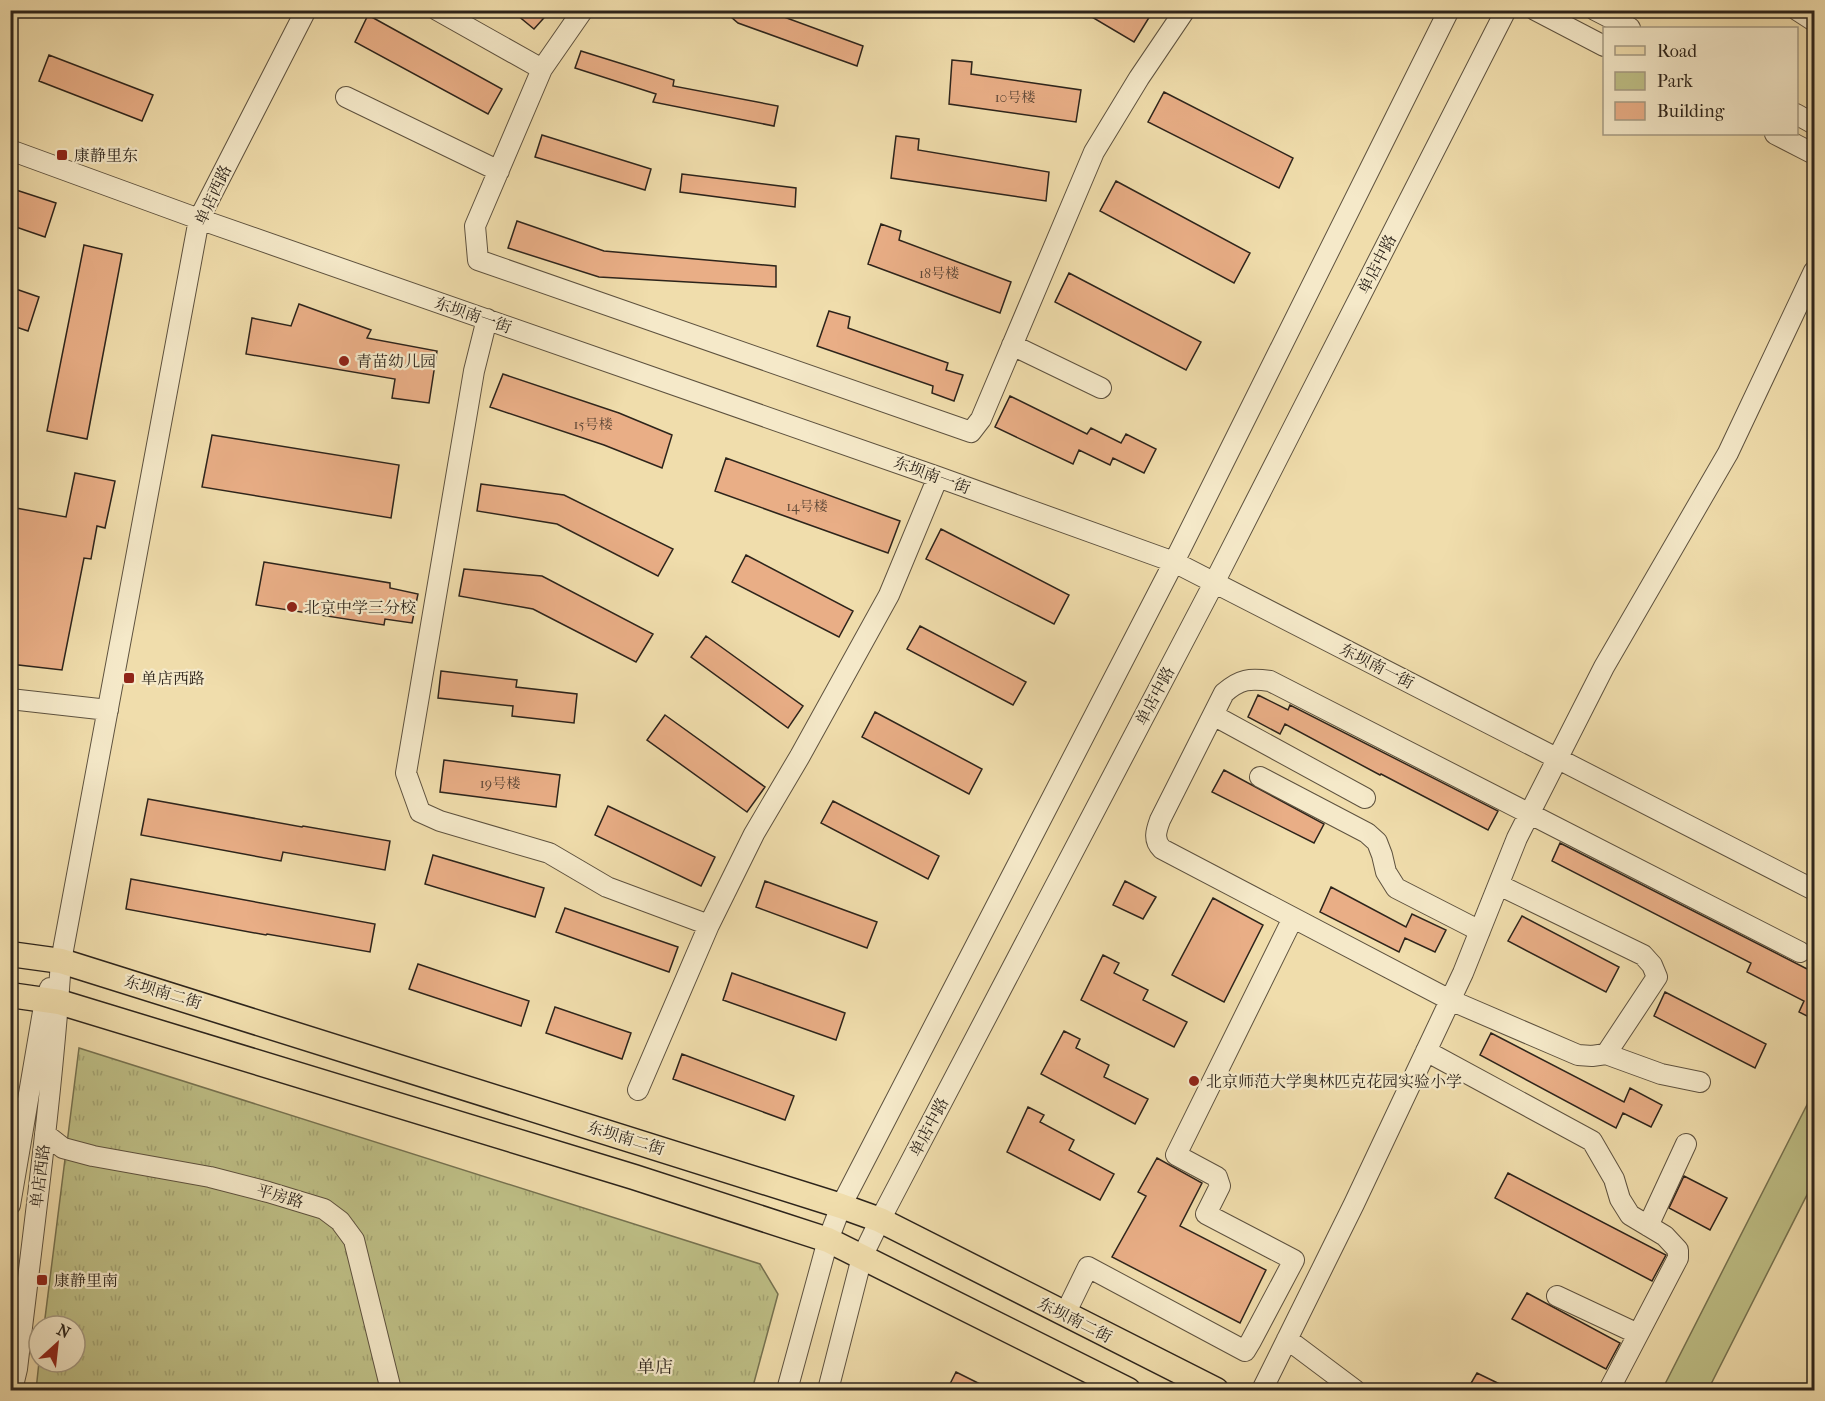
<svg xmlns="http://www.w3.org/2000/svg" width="1825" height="1401" font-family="'IM FELL French Canon','Noto Serif SC',serif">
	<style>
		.grass { fill: url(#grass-tufts); stroke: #767250; stroke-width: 1.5 }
		.green { fill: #bebf86; stroke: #767250; stroke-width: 1.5 }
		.building { fill: #e9ae86; stroke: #2d241b; stroke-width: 1.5 }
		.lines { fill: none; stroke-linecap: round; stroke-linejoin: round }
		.minor-casing { stroke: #5e523f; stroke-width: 22 }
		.major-casing { stroke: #2d241b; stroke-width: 27 }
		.minor { stroke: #f5e9c9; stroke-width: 20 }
		.major { stroke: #f0ddac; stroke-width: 24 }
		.poi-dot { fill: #8f2418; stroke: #f5e9c9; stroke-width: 2 }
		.labels { text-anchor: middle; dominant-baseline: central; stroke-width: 4.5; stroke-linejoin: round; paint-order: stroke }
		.number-label { font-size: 14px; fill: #5c4636 }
		.poi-label { font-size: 16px; fill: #2d241b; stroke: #f5e9c9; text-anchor: start }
		.street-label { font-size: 16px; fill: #2d241b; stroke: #f5e9c9 }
		.neighbourhood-label { font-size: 18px; fill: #2d241b; stroke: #f5e9c9 }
	</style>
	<defs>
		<pattern id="grass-tufts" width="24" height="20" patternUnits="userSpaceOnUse" patternTransform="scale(1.5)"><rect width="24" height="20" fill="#bebf86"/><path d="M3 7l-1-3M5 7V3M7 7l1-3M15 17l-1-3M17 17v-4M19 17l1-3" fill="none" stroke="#a4a473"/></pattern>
	</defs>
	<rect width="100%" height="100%" fill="#f0ddac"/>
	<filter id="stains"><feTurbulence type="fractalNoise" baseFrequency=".00333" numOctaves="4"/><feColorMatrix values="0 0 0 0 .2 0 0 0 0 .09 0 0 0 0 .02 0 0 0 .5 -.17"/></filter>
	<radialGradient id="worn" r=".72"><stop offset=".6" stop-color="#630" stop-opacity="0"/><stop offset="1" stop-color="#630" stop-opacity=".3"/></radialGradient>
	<path class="grass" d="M79 1048 760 1264 778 1294 752 1390H36L39 1362H75V1326H44Z"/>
	<path class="green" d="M1814 1091V1181L1708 1390H1662Z"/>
	<path class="building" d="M511 10H551L534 29Z
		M723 10H765L863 46 857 66 738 23Z
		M1080 10H1141L1150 16 1134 42Z
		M368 15 502 89 488 114 355 42Z
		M581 51 674 80 673 86 778 106 774 126 653 102 656 94 575 68Z
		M49 55 153 95 142 121 39 81Z
		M952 60 972 62 971 74 1081 90 1076 122 949 104Z
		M1164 92 1293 158 1279 188 1148 122Z
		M542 135 651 169 645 190 535 157Z
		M896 136 919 139 918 150 1049 172 1046 201 891 178Z
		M682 174 796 188 795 207 680 192Z
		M1116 181 1250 253 1234 283 1100 211Z
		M10 188 56 203 45 237 10 225Z
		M517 221 604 251 776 266V287L599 277 508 248Z
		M881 224 901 231 899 240 1011 282 1000 313 868 264Z
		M84 245 122 254 87 439 47 431Z
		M1069 273 1201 342 1186 370 1055 302Z
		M10 287 39 297 28 331 10 325Z
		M299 304 371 330 367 338 437 351 429 403 392 398 395 379 246 354 252 318 291 326Z
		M829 311 850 317 848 328 948 363 946 370 963 375 954 401 932 393 933 386 817 346Z
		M503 374 619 413 672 435 662 468 604 445 490 407Z
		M1010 396 1087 434 1091 428 1121 443 1126 434 1156 449 1144 473 1113 458 1110 465 1079 450 1073 464 995 427Z
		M212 435 399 465 391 518 202 487Z
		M726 458 900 521 888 553 715 491Z
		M75 473 115 481 105 528 97 526 91 559 84 558 62 670 10 664V507L66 517Z
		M481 484 564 495 673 549 658 576 557 524 477 511Z
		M941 529 1069 595 1054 624 926 559Z
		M746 555 853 611 839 637 732 582Z
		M264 562 390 583V588L418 594 412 623 385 619 384 625 256 605Z
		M464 569 542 576 653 634 636 662 533 609 459 596Z
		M920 626 1026 682 1013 705 907 649Z
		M706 636 803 706 788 728 691 657Z
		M441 671 517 680 516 687 577 694 574 723 512 716 513 706 438 698Z
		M1258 695 1288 710 1290 705 1498 811 1488 830 1381 774 1380 775 1285 724 1280 734 1248 717Z
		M875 712 982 769 969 794 862 737Z
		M665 715 765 787 747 812 647 740Z
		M444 760 560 775 556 807 440 792Z
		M1224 770 1324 824 1314 843 1212 792Z
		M148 799 302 827 303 826 390 841 385 870 283 852 281 861 141 835Z
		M833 801 939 856 928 879 821 823Z
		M608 806 715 857 701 886 595 835Z
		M1560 843 1815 973V1020L1799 1012 1804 1001 1747 972 1751 963 1552 861Z
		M433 855 544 888 535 917 425 884Z
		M131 879 375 924 370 952 267 934 266 935 126 909Z
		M765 881 877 922 867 948 756 907Z
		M1125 881 1156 897 1143 919 1113 905Z
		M1331 887 1406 927 1412 914 1446 930 1435 952 1405 938 1399 952 1320 912Z
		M1213 898 1263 925 1224 1002 1172 975Z
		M565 908 678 947 669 972 556 932Z
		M1522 916 1619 967 1606 992 1508 941Z
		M1103 955 1119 963 1114 973 1148 990 1143 1000 1187 1022 1174 1047 1081 1000Z
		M418 964 529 1001 521 1026 409 989Z
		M732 973 845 1013 836 1040 723 1000Z
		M1665 992 1766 1044 1755 1068 1654 1016Z
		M555 1007 631 1033 622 1059 546 1033Z
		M1064 1031 1080 1039 1076 1048 1109 1065 1104 1077 1148 1099 1135 1124 1041 1074Z
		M1491 1033 1624 1102 1630 1088 1662 1105 1651 1127 1623 1113 1616 1128 1480 1055Z
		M682 1054 794 1096 785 1120 673 1079Z
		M1028 1107 1044 1115 1040 1122 1074 1140 1069 1150 1114 1174 1100 1200 1007 1152Z
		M1157 1158 1202 1183 1180 1226 1266 1270 1240 1323 1112 1257 1146 1196 1138 1192Z
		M1508 1173 1666 1255 1652 1281 1495 1198Z
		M1684 1176 1727 1198 1710 1230 1669 1208Z
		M1527 1293 1620 1343 1606 1369 1512 1319Z
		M956 1372 992 1390H947Z
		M1477 1373 1512 1390H1467Z"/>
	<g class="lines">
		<defs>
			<path id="minor" d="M437 10 542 69
				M583 10 542 69 475 226 478 260 971 432 981 419 1094 152 1139 78 1185 10
				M1535 10 1604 46
				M1595 10 1630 28
				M1797 10 1814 21
				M346 97 499 171
				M1796 114 1814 124
				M1775 134 1814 154
				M10 150 199 219 938 477 1174 562 1814 890
				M487 319 474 371 406 773 420 812 440 821 549 853 607 887 709 925 754 834 800 756 889 595 938 477
				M1012 345 1101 388
				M10 699 108 710
				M1213 715 1365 798
				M1260 777 1367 833 1377 842 1382 855 1386 872 1396 888 1480 931
				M1499 885 1643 955 1652 965 1657 977 1606 1054 1592 1056 1578 1055 1450 1000 1162 849C1153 840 1156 831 1160 820L1224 693C1240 679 1250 678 1270 681L1800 952
				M1426 1051 1592 1141 1614 1179 1620 1199 1630 1215 1665 1236 1678 1250V1258L1609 1390
				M1606 1054 1661 1074 1700 1082
				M638 1090 709 925
				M45 1134 63 1148 93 1156 210 1177 268 1192 324 1209 340 1221 354 1240 391 1390
				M10 1205 45 1000 50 988
				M1648 1226 1686 1144
				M1557 1296 1638 1334
				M1065 1314 1088 1267 1245 1351 1251 1341 1294 1260 1206 1214 1220 1186 1217 1177 1176 1155 1293 918
				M1287 1339 1355 1390
				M12 1390 17 1369C33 1233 52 1097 61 961L199 219 306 10
				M787 1390 828 1240 841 1206 1174 562 1449 10
				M828 1390 862 1257 880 1220 1214 583 1506 10
				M1262 1390 1354 1204 1463 973 1517 838 1604 667 1728 453 1814 271"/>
			<path id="major" d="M10 954 61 961 841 1206 880 1220 1216 1390
				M10 995 59 1002 634 1177 828 1240 1128 1390"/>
		</defs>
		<use href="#minor" class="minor-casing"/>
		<use href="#major" class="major-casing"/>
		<use href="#minor" class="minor"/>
		<use href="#major" class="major"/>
	</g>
	<g class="poi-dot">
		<rect x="56" y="149" width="12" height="12" rx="3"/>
		<circle cx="344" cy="361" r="6"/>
		<circle cx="292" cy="607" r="6"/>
		<rect x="123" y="672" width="12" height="12" rx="3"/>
		<circle cx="1194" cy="1081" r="6"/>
		<rect x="36" y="1274" width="12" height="12" rx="3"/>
	</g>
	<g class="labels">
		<g class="number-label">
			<text x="1015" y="97">10号楼</text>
			<text x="939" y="273">18号楼</text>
			<text x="593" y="424">15号楼</text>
			<text x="807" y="506">14号楼</text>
			<text x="500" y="783">19号楼</text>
		</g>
		<g class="poi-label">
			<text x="74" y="155">康静里东</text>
			<text x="356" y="361">青苗幼儿园</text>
			<text x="304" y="607">北京中学三分校</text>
			<text x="141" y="678">单店西路</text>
			<text x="1206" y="1081">北京师范大学奥林匹克花园实验小学</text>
			<text x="54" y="1280">康静里南</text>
		</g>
		<g class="street-label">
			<text transform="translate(213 195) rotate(-65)">单店西路</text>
			<text transform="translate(1377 264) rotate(-63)">单店中路</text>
			<text transform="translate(473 315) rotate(19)">东坝南一街</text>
			<text transform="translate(932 475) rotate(20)">东坝南一街</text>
			<text transform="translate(1377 666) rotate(27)">东坝南一街</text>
			<text transform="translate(1155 696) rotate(-62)">单店中路</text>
			<text transform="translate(163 992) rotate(17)">东坝南二街</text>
			<text transform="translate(929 1127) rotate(-62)">单店中路</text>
			<text transform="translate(626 1138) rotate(17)">东坝南二街</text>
			<text transform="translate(40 1176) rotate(-83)">单店西路</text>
			<text transform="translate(280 1196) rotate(16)">平房路</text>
			<text transform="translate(1075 1320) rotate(27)">东坝南二街</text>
		</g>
		<g class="neighbourhood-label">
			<text x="655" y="1367">单店</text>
		</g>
	</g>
	<rect width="1825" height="1401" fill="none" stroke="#f0ddac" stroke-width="36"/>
	<rect x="12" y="12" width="1801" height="1377" fill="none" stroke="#2d241b" stroke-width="3"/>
	<rect x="18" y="18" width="1789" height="1365" fill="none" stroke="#2d241b" stroke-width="1.5"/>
	<rect x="1603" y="27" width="195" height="108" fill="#f5e9c9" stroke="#a59a83" stroke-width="1.5"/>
	<rect x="1615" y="46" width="30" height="9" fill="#f0ddac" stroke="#a59a83" stroke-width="1.5"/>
	<text x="1657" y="57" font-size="18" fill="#2d241b">Road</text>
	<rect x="1615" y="72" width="30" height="18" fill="#bebf86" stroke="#a59a83" stroke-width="1.5"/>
	<text x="1657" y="87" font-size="18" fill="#2d241b">Park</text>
	<rect x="1615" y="102" width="30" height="18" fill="#e9ae86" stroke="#a59a83" stroke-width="1.5"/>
	<text x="1657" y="117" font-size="18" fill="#2d241b">Building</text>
	<g transform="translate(57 1344) rotate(27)"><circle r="28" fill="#f5e9c9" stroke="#a59a83" stroke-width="1.5"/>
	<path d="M0-4.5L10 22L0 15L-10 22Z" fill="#8f2418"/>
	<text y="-9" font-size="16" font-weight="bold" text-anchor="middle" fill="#2d241b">N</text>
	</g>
	<rect width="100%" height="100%" filter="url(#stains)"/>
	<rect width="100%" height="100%" fill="url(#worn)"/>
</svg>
